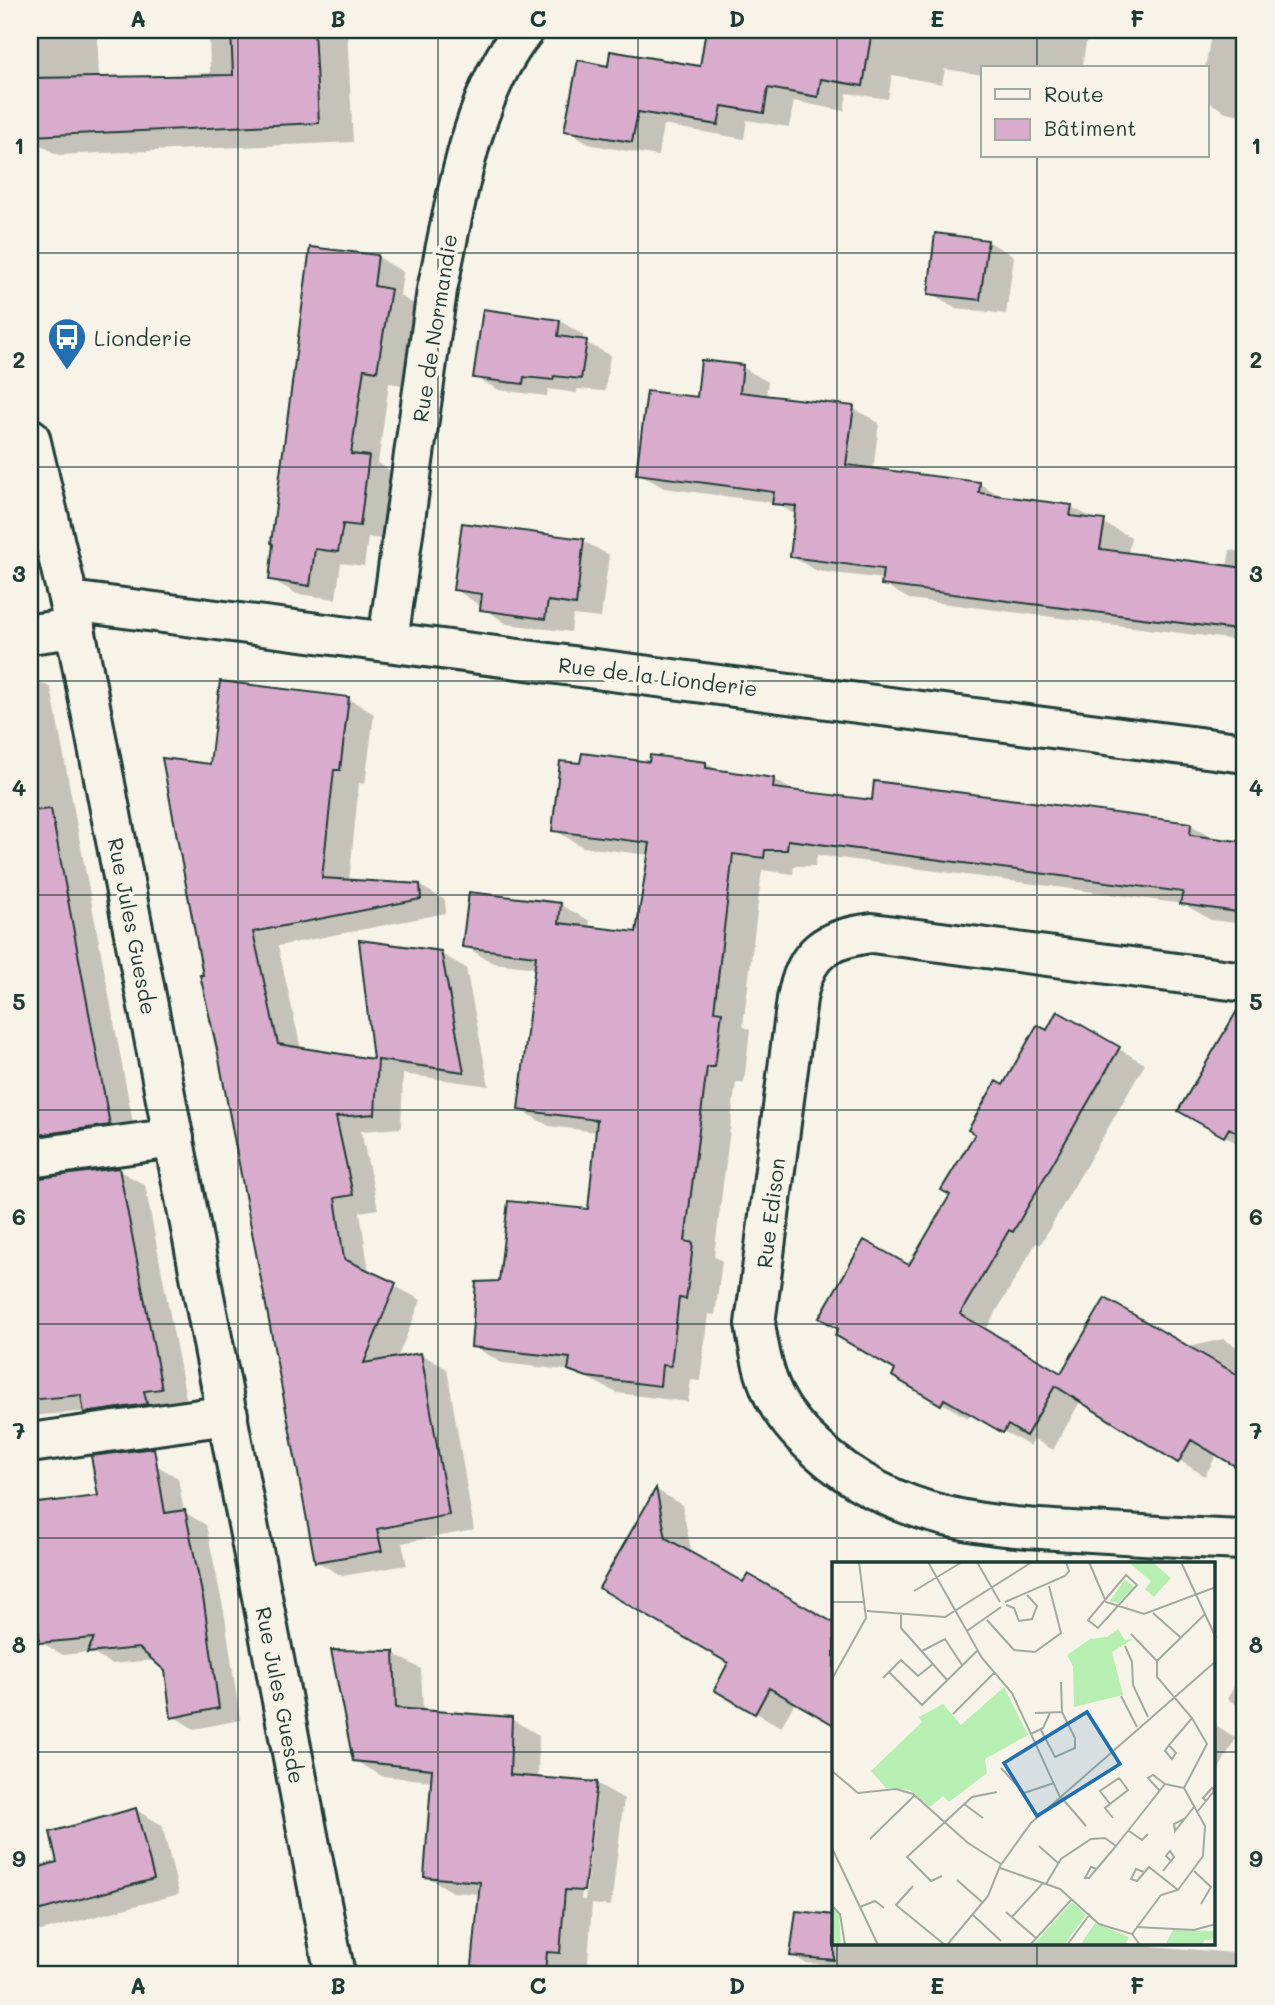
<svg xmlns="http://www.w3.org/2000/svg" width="1275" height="2005" viewBox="0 0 1275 2005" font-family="Mali,sans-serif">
<rect width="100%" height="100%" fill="#f7f3e8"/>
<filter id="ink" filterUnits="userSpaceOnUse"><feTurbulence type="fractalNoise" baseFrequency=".0143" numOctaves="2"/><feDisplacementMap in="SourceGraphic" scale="14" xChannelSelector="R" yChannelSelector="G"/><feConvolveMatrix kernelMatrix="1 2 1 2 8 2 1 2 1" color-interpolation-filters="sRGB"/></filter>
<g filter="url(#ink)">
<path fill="#0003" fill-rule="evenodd" d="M30,30H97L99,78L210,73L209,30H347L353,142L58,155L30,139Z
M708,30L737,33V30H778L804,35V30H1088L1082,68H983V75L945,69L942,84L892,75L888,99L847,93L844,111L794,101L789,127L747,120L744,139L663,125L658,156L592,145L566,130L610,68H702Z
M1142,30H1166L1165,34Z
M1212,30L1245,36V116L1226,112L1207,101L1205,68Z
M987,241L1014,256L1006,314L956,308L930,293Z
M378,257L403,272L400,296L416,305L402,385L389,383L378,463L394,473L385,540L368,537L364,566L341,563L336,599L297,594L271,579Z
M560,321L583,335V341L610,355L605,391L577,389V393L548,389L547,396L499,390L475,377Z
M742,367L768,382L766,397L853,408L879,423L873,470L980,484L1005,498L1071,507L1131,537L1128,554L1227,567L1230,550L1245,552V641L909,599L883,584L884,579L817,571L791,556L796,515L775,503L664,488L638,473L699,399Z
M583,541L609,555L601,618L573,615L571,632L507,624L455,589Z
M30,583L35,605L30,612Z
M30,676L51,688L136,1139L36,1164L34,1178L36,1181L118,1170L145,1185L187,1403L30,1416Z
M349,699L374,714L365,784L359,783L349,882L419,885L445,900L446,913L278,946L301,1049L375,1061L440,953L466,968L489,1086L403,1074L401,1128L361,1131L378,1209L360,1212L369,1272L421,1300L397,1359L421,1354L447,1369L474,1530L402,1543L407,1565L342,1576L316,1561L205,976L211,766Z
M706,763L721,772L773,779L796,792L873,802L1191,825L1217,840L1245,844V924L1211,920L1184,904L817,855L815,866H794L793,874L762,870L743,1026L750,1030L744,1083L736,1082L714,1256L722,1261L715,1315L708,1314L700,1381L691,1380L688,1402L617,1393L574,1371L502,1363L473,1346L501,1283L589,1211L598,1132L549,1126L520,1110L537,968L493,963L464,946L561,905L590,921L589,928L637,933L650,855L583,847L554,830L581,765Z
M1058,1014L1145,1064L1040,1245L1036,1243L985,1331L1062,1375L1224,1339L1245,1352V1470L1217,1454L1205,1476L1081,1400L1053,1450L1034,1439L1030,1446L971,1413L968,1418L894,1375L898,1370L910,1268L952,1195L1003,1086L1047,1032Z
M1229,1028L1245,1037V1148L1181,1110Z
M156,1465L178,1478L184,1512L206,1525L225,1617L240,1720L194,1729L173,1716L167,1670L155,1660L111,1664L90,1652L63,1655L44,1644H30V1506L100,1497Z
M657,1490L682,1505L692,1555L744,1585L834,1626V1723L796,1701L781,1727L716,1690L731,1663L601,1587Z
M393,1653L421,1669L423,1712L511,1719L539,1735L538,1779L596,1783L624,1799L611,1906L592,1904L587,1975H491L474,1965L480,1894L453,1892L426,1876L433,1781L382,1776L354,1760ZM594,1794H597L585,1900H581Z
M1245,1668V1709L1227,1699Z
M1214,1724L1236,1738L1214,1778Z
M136,1810L162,1825L179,1894L30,1934V1868L58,1860Z
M834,1916V1944H1129L1245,1954V1975H939L887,1970V1975H823L824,1964L805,1963L792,1955Z"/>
<path fill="#d9acce" stroke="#1f3d34" stroke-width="2" d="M231,30H314L319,123L30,136V78L233,75Z
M706,30H872L863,86L821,79L818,97L768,88L764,113L722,106L718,125L638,112L632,142L564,131L578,60L608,66L610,51L700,66Z
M935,233L988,240L980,300L928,294Z
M310,247L378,255L374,286L391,289L377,371L364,369L351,454L369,456L360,526L343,524L338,552L315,549L310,586L269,580L273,544L271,543Z
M483,309L560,320L558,336L587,340L581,379L554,376L553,380L524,377L523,384L473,378Z
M701,360L743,365L740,392L854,406L846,465L980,482L979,493L1072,505L1070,516L1105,520L1100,549L1245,568V631L881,585L883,569L790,557L796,506L772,504L774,492L636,474L647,391L697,397Z
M462,523L584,539L576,605L548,601L545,619L480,610L482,594L453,590Z
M220,681L349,697L340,770H334L322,878L420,884L421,899L253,932L278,1044L373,1059L359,940L441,951L464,1072L378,1060L375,1114L336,1117L353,1195L335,1198L344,1259L396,1283L364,1363L421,1353L449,1515L377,1529L382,1551L315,1562L218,1054L200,975H203L162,758L210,764Z
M582,753L649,762L650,755L706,762V768L774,778L773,788L872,800L874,781L1191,823L1190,835L1245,842V913L1180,904L1183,892L788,840L787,850H765L764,858L733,854L714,1011L722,1012L715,1067H707L685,1241L693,1243L690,1271L686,1299L679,1298L671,1366L662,1365L660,1386L587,1377L568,1370L570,1358L471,1347L476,1282L499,1281L508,1201L588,1209L597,1120L518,1110L536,956L462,947L469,892L561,903L559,923L636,932L650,843L552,831L560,761L580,763Z
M51,809L110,1125L30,1136V811Z
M1245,1003V1137L1229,1128L1224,1137L1178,1111L1241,1004Z
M1057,1011L1120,1047L1013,1232L1009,1230L960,1314L1061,1373L1105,1298L1245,1379V1472L1191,1440L1178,1463L1055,1386L1026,1436L1008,1425L1003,1433L944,1399L941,1405L892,1376L895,1370L835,1335L838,1329L819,1318L864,1240L909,1265L950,1195L941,1190L975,1134L968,1130L996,1081L1003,1085L1037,1025L1047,1030Z
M119,1168L162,1389L144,1391L147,1404L84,1413L81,1395L30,1400V1179Z
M154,1448L165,1513L185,1510L204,1603L219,1708L171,1718L165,1671L139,1648L87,1653L94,1638L39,1643V1631L30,1632V1504L98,1496L91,1456Z
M656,1488L666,1538L743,1582L748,1574L834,1623V1725L769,1688L755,1714L714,1690L728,1663L599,1588Z
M331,1650L394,1651L396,1708L512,1717L510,1775L597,1782L584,1891L565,1890L560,1953L547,1952L545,1973L472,1966L480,1882L424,1877L432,1769L353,1761Z
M136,1808L154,1879L30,1913V1870L57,1862L50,1832Z
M796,1911L834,1915V1960L790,1956Z"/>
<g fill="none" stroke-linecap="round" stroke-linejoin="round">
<g stroke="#1f3d34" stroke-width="44">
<path id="street" d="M70,601L1245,753
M30,634L75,628
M388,641L437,290C455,206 470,98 524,30
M1245,982L872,933C826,939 805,952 797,999L755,1324C759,1349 763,1373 774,1396C784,1416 801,1435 817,1449C897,1522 989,1527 1091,1532C1142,1535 1194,1538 1245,1540
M30,1158L174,1138
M30,1443L228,1415"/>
</g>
<g stroke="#1f3d34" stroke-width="44">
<path id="secondary" d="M30,438L75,628L335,1975"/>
</g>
<use href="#street" stroke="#f7f3e8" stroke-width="38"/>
<use href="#secondary" stroke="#f7f3e8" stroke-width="38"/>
</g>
</g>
<path fill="none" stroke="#1f3d34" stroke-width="2" stroke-opacity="0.55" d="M238,30V1975M438,30V1975M638,30V1975M837,30V1564M1037,30V68M1037,156V1564M30,253H1245M30,467H1245M30,681H1245M30,895H1245M30,1110H1245M30,1324H1245M30,1538H1245M30,1752H834M1214,1752H1245M837,1944V1975M1037,1944V1975"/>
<defs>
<g id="bus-pin" transform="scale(2.0125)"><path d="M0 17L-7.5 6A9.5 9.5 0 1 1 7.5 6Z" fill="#1f6fb2" stroke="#f7f3e8"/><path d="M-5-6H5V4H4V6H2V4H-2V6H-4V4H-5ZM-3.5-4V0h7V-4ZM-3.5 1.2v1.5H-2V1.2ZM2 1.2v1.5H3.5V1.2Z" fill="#fff"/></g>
</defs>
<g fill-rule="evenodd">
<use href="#bus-pin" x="67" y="337"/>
</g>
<g text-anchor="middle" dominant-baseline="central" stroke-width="7" stroke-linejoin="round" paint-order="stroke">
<g font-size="21" fill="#1f3d34" stroke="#f7f3e8">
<text transform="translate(434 328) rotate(-81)">Rue de Normandie</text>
<text transform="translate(658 676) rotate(7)">Rue de la Lionderie</text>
<text transform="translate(133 926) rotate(79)">Rue Jules Guesde</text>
<text transform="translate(770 1213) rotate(-83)">Rue Edison</text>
<text transform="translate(281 1695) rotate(79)">Rue Jules Guesde</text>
</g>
<g font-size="21" fill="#1f3d34" stroke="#f7f3e8" text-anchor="start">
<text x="94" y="337">Lionderie</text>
</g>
</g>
<g transform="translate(832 1562)">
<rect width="383" height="383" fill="#f7f3e8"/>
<path d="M296,0H320L339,16L322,35L313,27L319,19ZM293,17L302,25L286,41L278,39ZM286,67L293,78L301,77L280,90L291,133L242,145L241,104L235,93L258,77L275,75ZM172,125L196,173L153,197L155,211L117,240L111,234L98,245L78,228L54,226L39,209L90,160L87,155L111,142L129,163ZM240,340L254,353L232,383H201ZM0,346L7,351L9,383H0ZM263,361L297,375L293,383L249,382ZM341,368L383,369V377L372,378L371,383H333Z" fill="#b7eeb1"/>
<path fill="none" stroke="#a1aaa0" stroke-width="2" d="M96,0L150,96L180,131L228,235M145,0L168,40M257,0L274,40L312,52L384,25M349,0L384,76M294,13L305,23L266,66L256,58ZM82,29L130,0M0,40H33M173,40L233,14L237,9L234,0M174,43L182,46L187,59L200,57L205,44L195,33M35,49L113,55L200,0M321,51L348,75M69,53V66L116,119M155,58L182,88L203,90L229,71L217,24M135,69L169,45M299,72L325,99V115L360,156L375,182L352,226L373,264L371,294L346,328L329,333L300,372M293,84L300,100L301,123L316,155M90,89L113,77L130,103M325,99L373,52M57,110L90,143L146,88M51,116L69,98L86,114L101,102M0,117L34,56L27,0M289,134L305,165M203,151L230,150M121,152L162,111M209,168L223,195L243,186V176L230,150L229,120M199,172L211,166L218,151M337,183L344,191L340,197L333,189L337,183L360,156M169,206L192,231L222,221M0,209L26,231L64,227L81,232L136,281L169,302M328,229L316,216L321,213L333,222M229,235L254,264M132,242L151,256M278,242L268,229L287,216L296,228L273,246L281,256M366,249L382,229L380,226L371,236L374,239M352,257L342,262L343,269L362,245M297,269L310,278L316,272M38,277L83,233M207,284L226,301M0,286L46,383M168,306L228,327L267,362L300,372L308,383M265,307L259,305L253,316H257L284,284M331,309L342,295L338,289L334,294L339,299M362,309L379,325L369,342M312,310L304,307L299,317L305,319L317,305L346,328M110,314L99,319L75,295L140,235L165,230M125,318L151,341M214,322L229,297L259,277L273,276L284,284L333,222L352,226M81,324L64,343L113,383M0,344L8,352L13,383M28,345L43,339L52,346M174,350L204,376M141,353L169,379M180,355L211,321M304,365L362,368L384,362M115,383L156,334L168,304L199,261L384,99M198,383L240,337M235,383L258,352"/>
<path fill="#1f6fb2" fill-opacity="0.15" stroke="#1f6fb2" stroke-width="3.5" d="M255,150L288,202L205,254L172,201Z"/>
<rect width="383" height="383" fill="none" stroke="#1f3d34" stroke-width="3.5"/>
</g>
<rect width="1275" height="2005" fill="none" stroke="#f7f3e8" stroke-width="77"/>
<rect x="981" y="66" width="228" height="91" fill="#f7f3e8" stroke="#a1aaa0" stroke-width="2"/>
<rect x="995" y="89" width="35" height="10" fill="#f7f3e8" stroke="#a1aaa0" stroke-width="2"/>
<text x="1044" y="102" font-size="21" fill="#1f3d34">Route</text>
<rect x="995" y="119" width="35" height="21" fill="#d9acce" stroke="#a1aaa0" stroke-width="2"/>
<text x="1044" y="136" font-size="21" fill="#1f3d34">Bâtiment</text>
<rect x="38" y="38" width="1198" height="1928" fill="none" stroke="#1f3d34" stroke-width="2.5"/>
<g font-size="23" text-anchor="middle" font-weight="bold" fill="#1f3d34">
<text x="138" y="27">A</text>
<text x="338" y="27">B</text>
<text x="538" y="27">C</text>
<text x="737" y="27">D</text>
<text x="937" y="27">E</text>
<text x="1137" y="27">F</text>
<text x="19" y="154">1</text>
<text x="1256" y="154">1</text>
<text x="19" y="368">2</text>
<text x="1256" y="368">2</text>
<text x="19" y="582">3</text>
<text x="1256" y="582">3</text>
<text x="19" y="796">4</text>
<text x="1256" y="796">4</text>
<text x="19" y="1010">5</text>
<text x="1256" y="1010">5</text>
<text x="19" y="1225">6</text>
<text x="1256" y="1225">6</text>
<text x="19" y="1439">7</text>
<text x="1256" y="1439">7</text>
<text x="19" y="1653">8</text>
<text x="1256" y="1653">8</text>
<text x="19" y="1867">9</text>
<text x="1256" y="1867">9</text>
<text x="138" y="1994">A</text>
<text x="338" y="1994">B</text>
<text x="538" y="1994">C</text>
<text x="737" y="1994">D</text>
<text x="937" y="1994">E</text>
<text x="1137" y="1994">F</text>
</g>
</svg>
